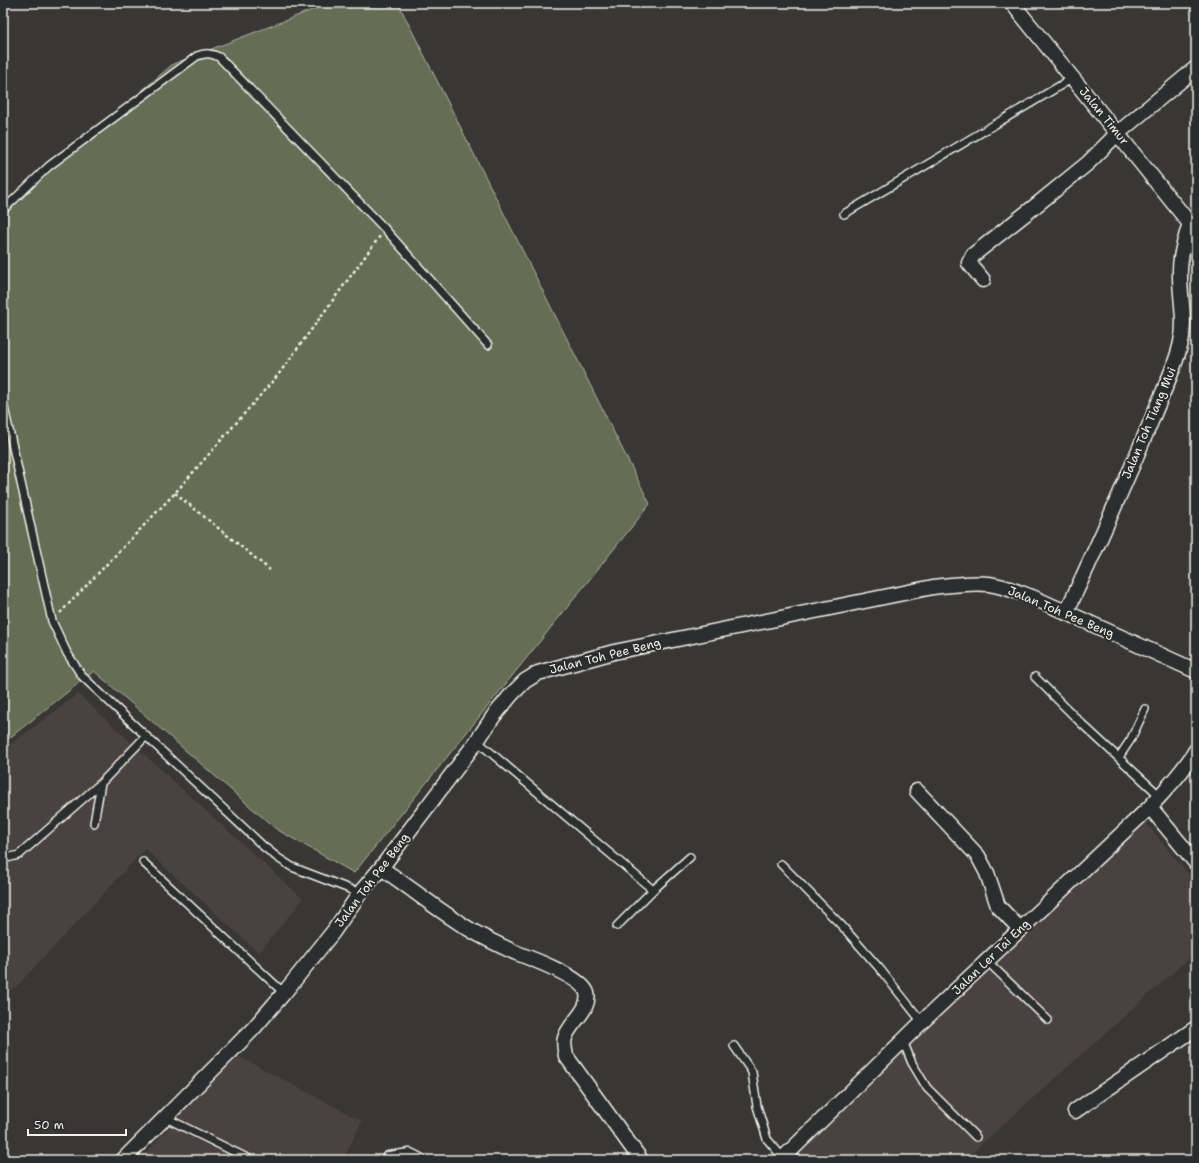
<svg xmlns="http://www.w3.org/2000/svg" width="1199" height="1163" viewBox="0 0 1199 1163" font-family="'Shantell Sans',sans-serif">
<rect width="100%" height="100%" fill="#383736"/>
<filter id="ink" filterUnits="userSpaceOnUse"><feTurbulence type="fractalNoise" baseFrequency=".025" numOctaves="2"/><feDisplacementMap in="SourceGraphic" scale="8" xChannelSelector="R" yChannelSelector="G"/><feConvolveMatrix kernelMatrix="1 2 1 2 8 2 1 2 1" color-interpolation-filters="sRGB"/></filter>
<g filter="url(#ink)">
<path fill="#484240" d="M78,694L303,899L259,953L145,849L16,987L3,994V750Z
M1146,823L1196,883V952L964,1160H777Z
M235,1054L362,1121L343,1160H140Z"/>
<path fill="#656e54" stroke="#acb09e" d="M330,3H398L650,504L354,873L276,829L94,671L3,743V209L173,64Z"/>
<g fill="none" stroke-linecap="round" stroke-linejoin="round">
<g stroke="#f4f1e8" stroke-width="10">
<path id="service" d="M3,210L49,166L197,56C206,53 211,53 219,57L385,229L488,345
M844,214L1073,78
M3,403L52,621L67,653L82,676L263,846L278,858L292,867L360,893
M1035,677L1081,723L1160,796
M477,741L653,890L617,926
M1119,757L1131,739L1145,709
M94,823L101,783L146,736
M3,856L7,858L19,855L101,783
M143,862L284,993
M781,864L843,927L880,969L922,1022
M653,890L690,857
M987,961L1048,1020
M903,1041L912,1063L927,1088L976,1137
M734,1046L752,1072L757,1106L767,1139L783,1158
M166,1118L251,1160"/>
</g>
<g stroke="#f4f1e8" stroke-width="17">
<path id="minor" d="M1012,3L1195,230
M983,280L969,263L973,255L1034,207L1088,163L1118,133L1196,68
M1066,613C1096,549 1125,484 1152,419C1161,395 1176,367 1181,342C1186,321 1180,298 1180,276C1179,257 1185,240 1190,223
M917,791L978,856L987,873L998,906L1020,929
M1150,807L1196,863
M381,868C407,885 431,905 458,922C475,934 495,943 514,952C530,958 582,977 587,993C591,1010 569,1023 565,1038C563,1043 565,1050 566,1056L641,1160
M1075,1111L1196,1028
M123,1160L253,1029L284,993L333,932L360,893L381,868L477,741L493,717L511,695L525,681L538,673L614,652L933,587C951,585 971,582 989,584C1004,586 1018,592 1032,597L1196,671
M388,1160L389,1159L410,1156L418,1160
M781,1160L922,1022L1150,807C1166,789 1184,771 1196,750"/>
</g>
<path stroke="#f4f1e8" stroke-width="2.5" stroke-dasharray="3 3" stroke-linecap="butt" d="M175,493L270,570
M60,613L175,493L278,375L380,236"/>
<use href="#service" stroke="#2a2d2e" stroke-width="7"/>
<use href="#minor" stroke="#2a2d2e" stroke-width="14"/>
</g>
</g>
<g text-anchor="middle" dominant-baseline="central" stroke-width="4" stroke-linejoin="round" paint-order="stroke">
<g font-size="12" fill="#f4f1e8" stroke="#2a2d2e">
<text transform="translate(1104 116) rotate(51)">Jalan Timur</text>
<text transform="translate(1149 423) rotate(-67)">Jalan Toh Tiang Mui</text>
<text transform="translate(1061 612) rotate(23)">Jalan Toh Pee Beng</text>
<text transform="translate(605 656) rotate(-14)">Jalan Toh Pee Beng</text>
<text transform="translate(372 880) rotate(-53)">Jalan Toh Pee Beng</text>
<text transform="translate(991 957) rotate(-44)">Jalan Ler Tai Eng</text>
</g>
</g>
<rect width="1199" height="1163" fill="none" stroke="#2a2d2e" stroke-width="16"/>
<rect x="8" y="8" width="1183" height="1147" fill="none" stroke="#f4f1e8" stroke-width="1.5" filter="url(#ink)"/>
<path d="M28 1129v6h98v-6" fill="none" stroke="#f4f1e8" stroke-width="2"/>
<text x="34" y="1129" font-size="12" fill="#f4f1e8" stroke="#2a2d2e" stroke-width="3" paint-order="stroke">50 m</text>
</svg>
